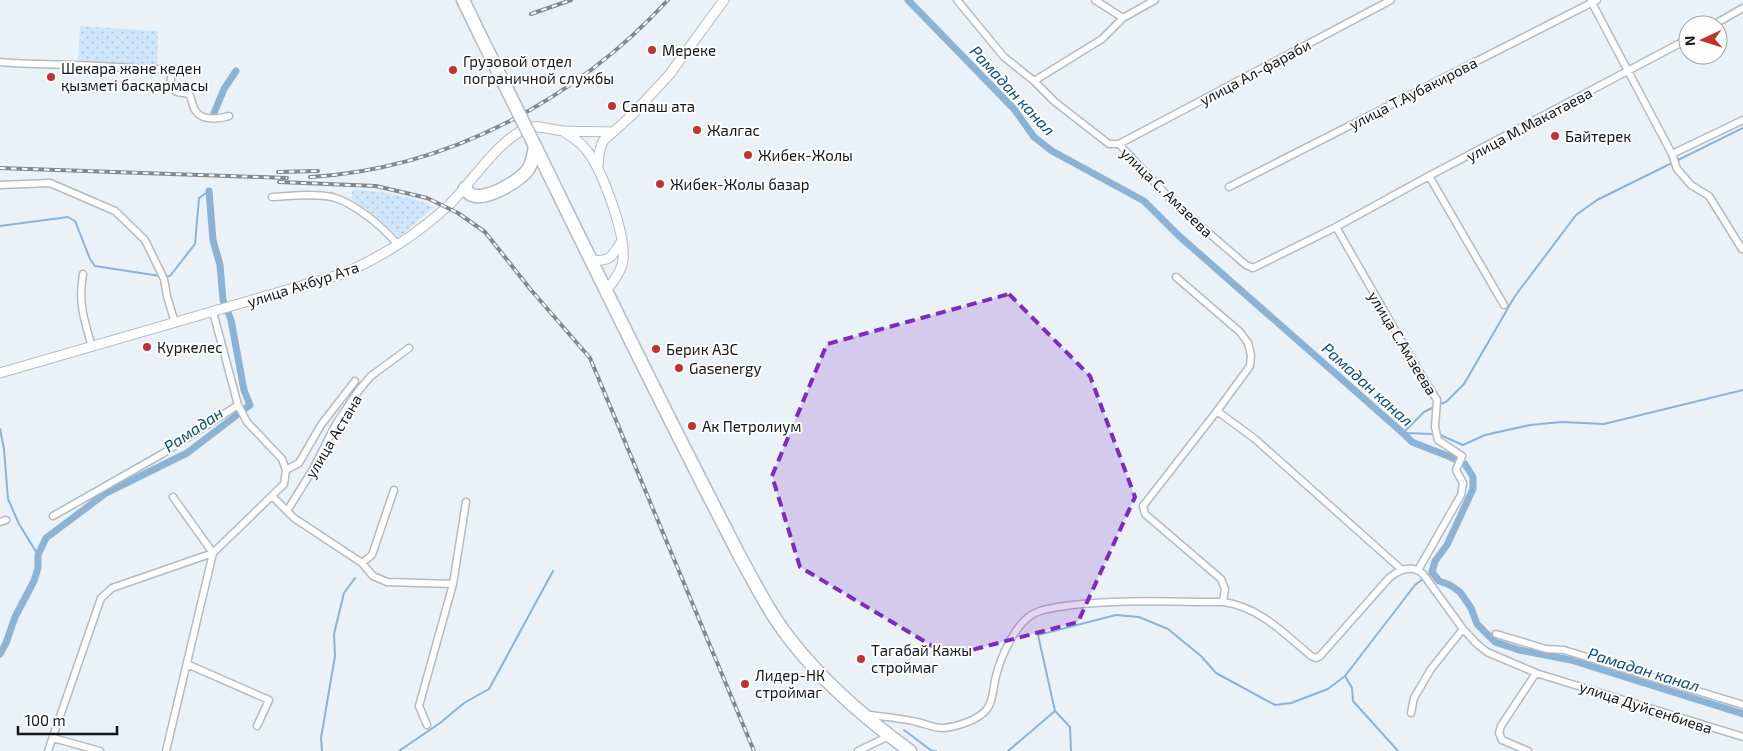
<svg xmlns="http://www.w3.org/2000/svg" width="1743" height="751" viewBox="0 0 1743 751" font-family="'Exo 2',sans-serif">
<defs>
<pattern id="grass-dots" width="8" height="8" patternUnits="userSpaceOnUse" patternTransform="scale(1.25)"><rect width="8" height="8" fill="#cee6fb"/><path d="M2 2h.1M6 6h.1" fill="none" stroke="#b0c5d6" stroke-width="1.8" stroke-linecap="round"/></pattern>
</defs>
<rect width="100%" height="100%" fill="#eaf2f8"/>
<path fill="url(#grass-dots)" d="M80,26L158,31L157,68L132,66V64L78,63Z
M353,189C380,192 410,195 434,207L399,237L377,217L351,199Z"/>
<g fill="none" stroke-linecap="round" stroke-linejoin="round">
<path stroke="#8bb3d5" stroke-width="2" d="M0,226L68,217L75,221L90,259L95,266L160,276
M165,276H170L195,244L199,198L209,191
M1438,405L1446,402L1464,384L1515,296L1576,215L1597,200L1743,128
M0,429L4,449L8,499L19,524L38,555
M1403,433L1424,412L1434,407
M1403,433L1434,434
M1438,434L1463,445L1485,435L1530,425L1562,422L1604,424L1743,390
M1345,676L1352,688L1353,701L1398,751
M904,730L932,751H936
M322,751L321,738L335,656L334,634L344,593L355,578
M399,751L440,723L464,703L489,689L553,571
M1008,751L1055,711
M1071,751L1070,727L1055,711L1038,635L1116,615L1139,617L1168,629L1201,656L1216,673L1275,705L1291,703L1328,689L1345,676L1415,585L1432,572"/>
<path stroke="#8bb3d5" stroke-width="7" d="M908,0L1014,109L1034,137L1052,151L1144,201L1178,235L1403,433L1412,442L1448,456L1465,464L1473,477V489L1447,545L1435,561L1432,572L1439,581L1450,585L1460,592L1471,608L1477,624L1495,642L1519,650L1571,660L1743,714
M214,113L224,89L236,71
M0,654L6,643L15,617L34,581L38,568V555L46,538L106,493L187,453L250,405L244,390L231,320L223,300L220,265L213,240L209,191"/>
<g stroke="#b4bac1" stroke-width="9">
<path id="street" d="M957,0L1004,57L1034,81L1055,102L1109,144H1119L1175,204L1246,265L1253,268L1336,227L1414,363L1437,400L1435,427L1438,440L1462,456L1456,470L1463,483L1461,495L1418,570
M1095,0L1123,18
M1591,1L1672,154L1743,120
M1713,25L1743,8
M0,62C32,65 64,64 97,66C123,67 148,70 174,69
M171,69C171,76 169,89 177,92C181,93 185,93 189,94C192,99 192,105 195,110C202,122 218,119 229,116
M1034,81L1102,39L1123,18L1155,0
M1119,144L1391,0
M1672,154L1677,169L1691,185L1709,196L1742,249
M1429,176L1504,305
M0,185L50,183L115,211L145,240L164,279L167,296L175,323
M1229,187L1597,0
M272,197C291,196 313,193 332,197C355,203 383,227 398,245
M1336,227L1429,176L1688,39
M83,274C78,302 84,320 92,347
M1176,277L1240,332L1248,343L1251,355L1250,366L1217,411L1143,506L1145,514L1221,579L1225,589L1223,602
M1217,411L1255,439L1402,570
M286,470L299,463L321,425L355,381
M272,496L294,518L362,563L373,576L387,582L453,584
M287,511L312,471L336,424L359,390L371,376L409,348
M53,516L162,454L238,405
M0,522L6,520
M362,563L372,555L394,490
M1496,634L1546,649L1564,650L1743,705
M187,664L269,700L257,726
M1411,713L1414,698L1431,669L1463,629
M869,715C885,717 901,718 917,722C926,724 933,728 943,728C956,727 979,720 987,709C994,700 993,686 996,676C1001,656 1016,622 1035,613C1045,608 1060,607 1072,605C1121,599 1173,602 1223,602C1258,606 1285,634 1311,656L1316,658L1320,656L1389,578C1400,569 1412,564 1423,574L1463,629L1477,644L1487,652L1536,673L1743,737
M427,725L419,706L453,584L466,502
M53,738L100,751
M48,751L101,598L112,588L213,553L173,497
M166,751L213,553L284,484L286,470L282,459L247,422L238,405L213,312
M858,751L889,736
M1528,751L1502,740L1499,733L1501,726L1536,673"/>
</g>
<g stroke="#b4bac1" stroke-width="11">
<path id="secondary" d="M564,132C573,137 582,144 588,152C603,173 629,240 622,265C619,275 612,283 606,291
M598,167L599,153L603,141L631,116L669,75L724,0
M591,260C610,262 612,257 621,242
M0,373L342,274C380,258 416,235 447,207C470,185 499,138 528,128C541,124 553,131 566,131C581,132 596,131 611,132"/>
</g>
<g stroke="#b4bac1" stroke-width="15">
<path id="highway" d="M463,0L480,35
M534,144C586,250 638,357 692,463C707,493 723,523 738,553C754,582 769,612 789,638C822,681 866,719 910,751
M465,188C466,189 469,194 470,194C484,203 522,180 529,168C533,161 534,153 535,145"/>
</g>
<use href="#street" stroke="#fff" stroke-width="6"/>
<use href="#secondary" stroke="#fff" stroke-width="9"/>
<use href="#highway" stroke="#fff" stroke-width="12"/>
<g stroke="#83888c" stroke-width="4">
<path id="rail" d="M531,14L571,0
M0,168L287,178
M278,172L318,171
M310,177C447,169 576,100 668,0
M279,182L376,186L427,198L458,213L485,232L531,290L590,358L754,751"/>
</g>
<use href="#rail" stroke="#fefefe" stroke-width="2" stroke-dasharray="5.5" stroke-linecap="butt"/>
<g stroke="#b4bac1" stroke-width="15" stroke-linecap="butt">
<path id="highway-bridge" d="M480,35L534,144"/>
</g>
<use href="#highway-bridge" stroke="#fff" stroke-width="12"/>
</g>
<path fill="#7b2cbf" fill-opacity="0.2" stroke="#7b2cbf" stroke-width="4" stroke-dasharray="10 6" stroke-linejoin="round" d="M1009,294L1090,376L1135,497L1078,622L949,656L800,567L772,476L827,344Z"/>
<g fill="#c1332f" stroke="#fefefe" stroke-width="2">
<circle cx="652" cy="50" r="5"/>
<circle cx="453" cy="70" r="5"/>
<circle cx="51" cy="77" r="5"/>
<circle cx="612" cy="106" r="5"/>
<circle cx="697" cy="130" r="5"/>
<circle cx="1555" cy="136" r="5"/>
<circle cx="748" cy="155" r="5"/>
<circle cx="660" cy="184" r="5"/>
<circle cx="147" cy="347" r="5"/>
<circle cx="656" cy="349" r="5"/>
<circle cx="679" cy="368" r="5"/>
<circle cx="692" cy="426" r="5"/>
<circle cx="861" cy="659" r="5"/>
<circle cx="745" cy="684" r="5"/>
</g>
<g text-anchor="middle" dominant-baseline="central" stroke-width="4" stroke-linejoin="round" paint-order="stroke">
<g font-size="15" fill="#141618" stroke="#fefefe" text-anchor="start">
<text x="662" y="50">Мереке</text>
<text x="463" y="61">Грузовой отдел<tspan x="463" dy="17">пограничной службы</tspan></text>
<text x="61" y="68">Шекара және кеден<tspan x="61" dy="17">қызметі басқармасы</tspan></text>
<text x="622" y="106">Сапаш ата</text>
<text x="707" y="130">Жалгас</text>
<text x="1565" y="136">Байтерек</text>
<text x="758" y="155">Жибек-Жолы</text>
<text x="670" y="184">Жибек-Жолы базар</text>
<text x="157" y="347">Куркелес</text>
<text x="666" y="349">Берик АЗС</text>
<text x="689" y="368">Gasenergy</text>
<text x="702" y="426">Ак Петролиум</text>
<text x="871" y="650">Тагабай Кажы<tspan x="871" dy="17">строймаг</tspan></text>
<text x="755" y="675">Лидер-НК<tspan x="755" dy="17">строймаг</tspan></text>
</g>
<g font-size="15" fill="#141618" stroke="#fefefe">
<text transform="translate(1255 72) rotate(-28)">улица Ал-фараби</text>
<text transform="translate(1413 93) rotate(-27)">улица Т.Аубакирова</text>
<text transform="translate(1529 124) rotate(-28)">улица М.Макатаева</text>
<text transform="translate(1167 192) rotate(44)">улица С. Амзеева</text>
<text transform="translate(303 284) rotate(-18)">улица Акбур Ата</text>
<text transform="translate(1403 343) rotate(59)">улица С.Амзеева</text>
<text transform="translate(333 436) rotate(-59)">улица Астана</text>
<text transform="translate(1646 707) rotate(18)">улица Дуйсенбиева</text>
</g>
<g font-size="16" font-style="italic" fill="#094c77" stroke="#fefefe">
<text transform="translate(1013 90) rotate(47)">Рамадан канал</text>
<text transform="translate(1368 384) rotate(42)">Рамадан канал</text>
<text transform="translate(193 429) rotate(-34)">Рамадан</text>
<text transform="translate(1644 669) rotate(17)">Рамадан канал</text>
</g>
</g>
<g transform="translate(1703 40) rotate(266)"><circle r="24" fill="#fefefe" stroke="#a0a1a2"/>
<path d="M0-4L9 19L0 12L-9 19Z" fill="#c1332f"/>
<text y="-8" font-size="14" font-weight="bold" text-anchor="middle" fill="#141618">N</text>
</g>
<path d="M18 726v8h99v-8" fill="none" stroke="#141618" stroke-width="2.5"/>
<text x="25" y="726" font-size="15" fill="#141618" stroke="#fefefe" stroke-width="4" paint-order="stroke">100 m</text>
</svg>
